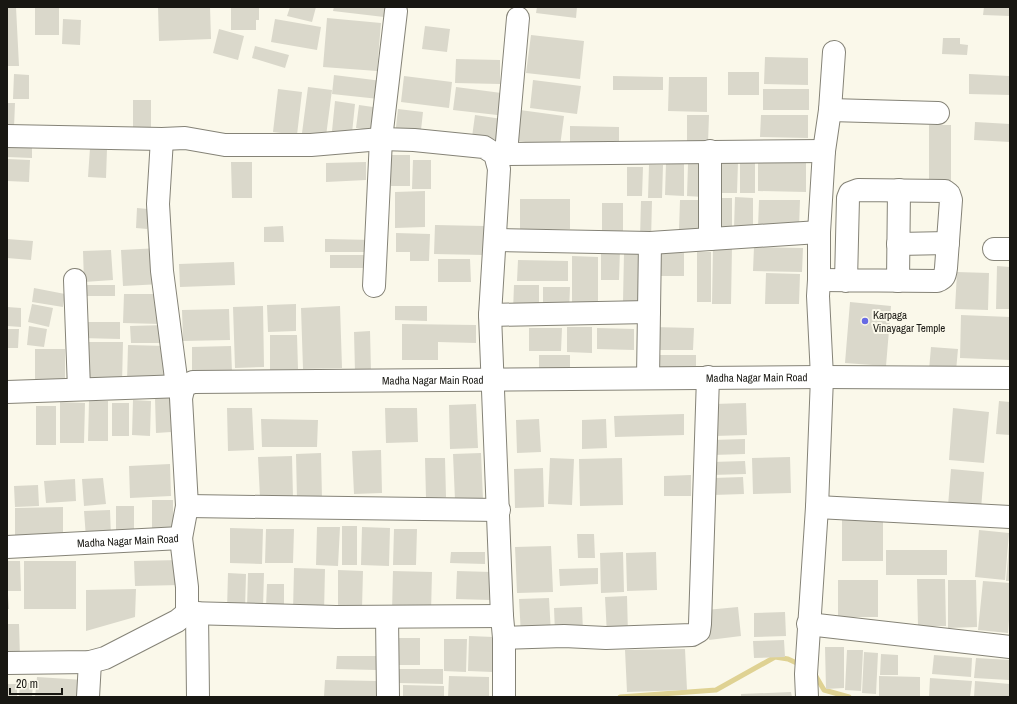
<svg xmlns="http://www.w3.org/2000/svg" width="1017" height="704" viewBox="0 0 1017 704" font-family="'Archivo Narrow',sans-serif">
<rect width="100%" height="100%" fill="#faf8ea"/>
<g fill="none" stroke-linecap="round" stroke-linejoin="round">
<path stroke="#dfd293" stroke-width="5" d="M814,673L824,690L849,697
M620,697L716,690L775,657L788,659L801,665"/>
</g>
<path fill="#dad8cb" d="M7,7H16L19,66H7Z
M35,7H59V35H35Z
M158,7H210L211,39L159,41Z
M231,7H259V20H256V30H231Z
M290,7H316L312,22L287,16Z
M334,7H385L384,17L333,11Z
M537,7H577L576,18L536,13Z
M984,7H1010V16L983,15Z
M327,18L381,23L377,71L323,67Z
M63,19L81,20L80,45L62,44Z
M275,19L321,27L317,50L271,42Z
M425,26L450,29L447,52L422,49Z
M219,29L244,36L238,60L213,53Z
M531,35L584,41L580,79L526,73Z
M943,38H960V44L968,45L967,55L942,54Z
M255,46L289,55L285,68L252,58Z
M765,57L808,58V85L764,84Z
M456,59L500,60V84L455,83Z
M728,72H759V95H728Z
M14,74L29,75V99H13Z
M969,74L1010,76V95L969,94Z
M334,75L382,81L379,99L332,94Z
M404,76L452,82L449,108L401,102Z
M613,76L663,77V90H613Z
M669,77H707V112L668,111Z
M533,80L581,86L577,114L530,108Z
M308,87L332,90L326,136L302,133Z
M456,87L509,94L506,116L453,110Z
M278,89L302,92L297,135L273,132Z
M763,89H809V110H763Z
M133,100H151V128H133Z
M335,101L355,104L352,133L332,131Z
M7,103H15L14,128H7Z
M359,105L380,108L377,131L356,128Z
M398,109L423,112L420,139L395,136Z
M520,110L564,116L560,146L517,141Z
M475,115L502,119L500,140L472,137Z
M687,115H709L708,143H687Z
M761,115H808V138L760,137Z
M975,122L1010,124V142L974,140Z
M929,125H951V187H929Z
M570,126L619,127V151L570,150Z
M7,145L32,146V158L7,157Z
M90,148L107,149L106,178L88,177Z
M391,155H410V186H391Z
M7,159L30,160L29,182L7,181Z
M413,160H431V189H412Z
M758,160H806V192L758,191Z
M740,161L755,162V193H740Z
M231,162H252V198H232Z
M366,162V180L326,182V163Z
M714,162H738L737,193H714Z
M666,163H684V196L665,195Z
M688,164H703V197L687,196Z
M649,165H663L662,198H648Z
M627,167H643L642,196H627Z
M425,191V227L395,228V192Z
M735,197L753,198V229H734Z
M712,198H732V230H711Z
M520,199H570V229H552V230H543L542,229H520Z
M680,200H703V230H679Z
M759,200H800L799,228H758Z
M641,201H652L651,240L640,239Z
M602,203H623V234L602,233Z
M137,208L148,209L147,229L136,228Z
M435,225L485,226L484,255L434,254Z
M283,226L284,242H264V227Z
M396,233L430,234L429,261H410V252H396Z
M7,239L33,241L31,260L7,258Z
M325,239L374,240V252H325Z
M713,247H732L731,304H712Z
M754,247L803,248L802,272L753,271Z
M160,248L162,284L123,286L121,250Z
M111,250L113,280L84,282L83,251Z
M601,250H620L619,280H601Z
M697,252H711V302H697Z
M624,253H644V302H623Z
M661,253H684V276H660Z
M330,255H374V268H330Z
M572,256L598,257V306H572Z
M438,259H470L471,282H438Z
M518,260L568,261V281H517Z
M234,262L235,285L180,287L179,264Z
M997,266L1010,267V309H996Z
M957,272L989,273L988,310L955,309Z
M766,273L800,274L799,304H765Z
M82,285H115V296H82Z
M514,285H539V311H513Z
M543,287H570L569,312H543Z
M34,288L65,294L63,307L32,302Z
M124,294H162L161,324L123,323Z
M850,302L891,306L886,366L845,363Z
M32,304L53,308L49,327L28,322Z
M296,304V331L268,332L267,305Z
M263,306L264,367L235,368L233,307Z
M340,306L342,368L303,369L301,308Z
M395,306H427V321L395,320Z
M7,307L21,308V327L7,326Z
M229,309L230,340L183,341L182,310Z
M961,315L1010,317V360L960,358Z
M82,322H120V339L81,338Z
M402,324L476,325V343L438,342V360H402Z
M166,325V343H131L130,326Z
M29,326L47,329L44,347L27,345Z
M567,327H592V353L567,352Z
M653,327L694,328L693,350H653Z
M529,328H562L561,351H529Z
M597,328L634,329V350L597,349Z
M7,329H19L18,348H7Z
M370,331L371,372H355L354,332Z
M270,335H297L298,369L270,370Z
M87,342H123L122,383L86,382Z
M128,345L167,346V383L127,382Z
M231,346L232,372L192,374V347Z
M931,347L958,349L956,371L929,370Z
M35,349H65V389H35Z
M539,355H570V377H539Z
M659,355H696V371H659Z
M155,398H170L171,432L156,433Z
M133,400L151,401L150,436L132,435Z
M89,401H108V441H88Z
M999,401L1010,402V435L996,434Z
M60,402L85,403L84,443H60Z
M112,403H129V436H112Z
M746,403L747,435L715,436L714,404Z
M476,404L478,448L450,449L449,405Z
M36,406H56V445H36Z
M227,408H252L254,450L228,451Z
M385,408H417L418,442L386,443Z
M953,408L989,412L984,463L949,460Z
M684,414V435L615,437L614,416Z
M261,419L318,420L317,447H262Z
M539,419L541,452L517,453L516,420Z
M606,419L607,448L582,449V420Z
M745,439V454L713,455L712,440Z
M381,450L382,493L354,494L352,451Z
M321,453L322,499L297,500L296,454Z
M481,453L483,500H455L453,454Z
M292,456L293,498H260L258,457Z
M790,457L791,493L753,494L752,458Z
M425,458H445L446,497L426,498Z
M550,458L574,459L572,505L548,504Z
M622,458L623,505L580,506L579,459Z
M745,461L746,474L712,475V462Z
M170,464L171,496L130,498L129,466Z
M543,468L544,507L515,508L514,469Z
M951,469L984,472L981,509L948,506Z
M691,475V496H664V476Z
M743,477L744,494L713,495V478Z
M103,478L106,504L84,506L82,479Z
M75,479L76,501L46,503L44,481Z
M38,485L39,506L15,507L14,486Z
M152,500H173V532H152Z
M116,506H134V538H116Z
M63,507V535L15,536V508Z
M110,510L111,537L86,538L84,511Z
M842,513H883V561H842Z
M342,526H357V565H342Z
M317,527H340L338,566L316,565Z
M362,527L390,528L389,566L361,565Z
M230,528L263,529L262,564L230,563Z
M266,529H294L293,563H265Z
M394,529H417L416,565H393Z
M979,530L1009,533L1005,580L975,577Z
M577,534H594L595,558H578Z
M1009,545H1010V581H1006Z
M551,546L553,592L517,593L515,547Z
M886,550H947V575H886Z
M451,552H485V564L450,563Z
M623,552L624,592L601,593L600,553Z
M656,552L657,590L627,591L626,553Z
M180,560L181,585L135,586L134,561Z
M7,561H20L21,591H7Z
M24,561H76V609H24Z
M294,568L325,569L324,613L293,612Z
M598,568V584L560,586L559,569Z
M338,570L363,571L362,608H338Z
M393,571L432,572L431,613L392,612Z
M457,571L491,572V600L456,599Z
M228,573L246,574L245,610H227Z
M248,573H264L263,608H247Z
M917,579H945L946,626H918Z
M838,580H878V617H838Z
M948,580H976L977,627L948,628Z
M983,581L1010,583V606L1008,633L978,630Z
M267,584H284V608L266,607Z
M136,589L135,617L86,631V590Z
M7,595H8L9,609H7Z
M627,596L628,635H607L605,597Z
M549,598L551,634L521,635L519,599Z
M582,607L583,632L555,633L554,608Z
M738,607L741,636L709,640L706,610Z
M785,612L786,636L754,637V613Z
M7,624H19L20,658L7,659Z
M469,636L494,637L493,672L468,671Z
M396,638H420V665H396Z
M444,639H467L466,672L444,671Z
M784,640L785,657L754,658L753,641Z
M825,647H844V688L826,689Z
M685,649L687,690L627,692L625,650Z
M847,650H863L861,691L845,690Z
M864,652L878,653L876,694L862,693Z
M881,654L898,655V675H880Z
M934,655L972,658L971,677L932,674Z
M337,656H377L376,670L336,669Z
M976,658L1010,660L1009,680L974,678Z
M399,669H443V684L399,683Z
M449,676L489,677V697H448Z
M879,676L920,677V697H879Z
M37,677L84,680L83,697H35Z
M930,678L972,681L970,697H929Z
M325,680L377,681V697L324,696Z
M975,681L1010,684V697H974Z
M20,683H33L32,697H19Z
M7,684H17V697H7Z
M403,685L444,686V697H403Z
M791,692L792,697H741V694Z"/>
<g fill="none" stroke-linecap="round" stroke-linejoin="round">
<g stroke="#858377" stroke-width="24">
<g id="minor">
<path d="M830,110L938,113"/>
<path d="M7,136L162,139L185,138L225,145H311L381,139L414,140L484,147L495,154L499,169L490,315L502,616L504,638V697"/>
<path d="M162,139L158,204L162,271L177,386"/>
<path d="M710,151V239"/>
<path d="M506,153L518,18"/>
<path d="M495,154L824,151"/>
<path d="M495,240L650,243L819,232"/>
<path d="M898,244L948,243"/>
<path d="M994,249H1010"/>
<path d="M75,280L79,389"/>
<path d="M819,280L937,281C945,278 945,275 946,268L951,200L949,194L945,191L858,190L850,193L848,198L846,281"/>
<path d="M898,281L899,190"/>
<path d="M374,286L381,139L396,11"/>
<path d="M490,315L649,312"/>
<path d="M648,378L650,243"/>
<path d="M7,392L184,386"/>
<path d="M187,506L499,510"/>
<path d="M817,507L1010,517"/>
<path id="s1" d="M7,547L181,538L187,506L181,398L184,386L193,382L822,377L1010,378"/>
<path d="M187,613L336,617L502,616"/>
<path d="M197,613L198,697"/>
<path d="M387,617L388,697"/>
<path d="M808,624L1010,647"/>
<path d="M504,638L564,636L606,638L692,635L699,631L700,624L708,377"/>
<path d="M7,663L90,662L105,658L177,621L187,613V587L181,538"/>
<path d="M88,697L90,662"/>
<path d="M807,697L806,674L817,507L822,377L818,296L819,280V232L824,151L830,110L834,52"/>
</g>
</g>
<use href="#minor" stroke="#fff" stroke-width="22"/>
</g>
<circle fill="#676ae4" stroke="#faf8ea" stroke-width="1.5" cx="865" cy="321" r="4"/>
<g text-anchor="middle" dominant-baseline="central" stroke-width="4" stroke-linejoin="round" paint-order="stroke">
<g font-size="11" fill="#181712" stroke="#faf8ea" text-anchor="start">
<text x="873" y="315">Karpaga<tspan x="873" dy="13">Vinayagar Temple</tspan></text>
</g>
<g font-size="11" fill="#181712" stroke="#faf8ea">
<text stroke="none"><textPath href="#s1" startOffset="901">Madha Nagar Main Road</textPath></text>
<text stroke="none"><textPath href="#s1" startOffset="577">Madha Nagar Main Road</textPath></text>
<text stroke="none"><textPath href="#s1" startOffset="121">Madha Nagar Main Road</textPath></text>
</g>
</g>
<rect width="1017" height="704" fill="none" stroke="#181712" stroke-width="16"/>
<path d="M10 688v6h52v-6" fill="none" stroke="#181712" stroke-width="2"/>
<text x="16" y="688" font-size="12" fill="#181712" stroke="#faf8ea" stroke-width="3" paint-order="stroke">20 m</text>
</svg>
